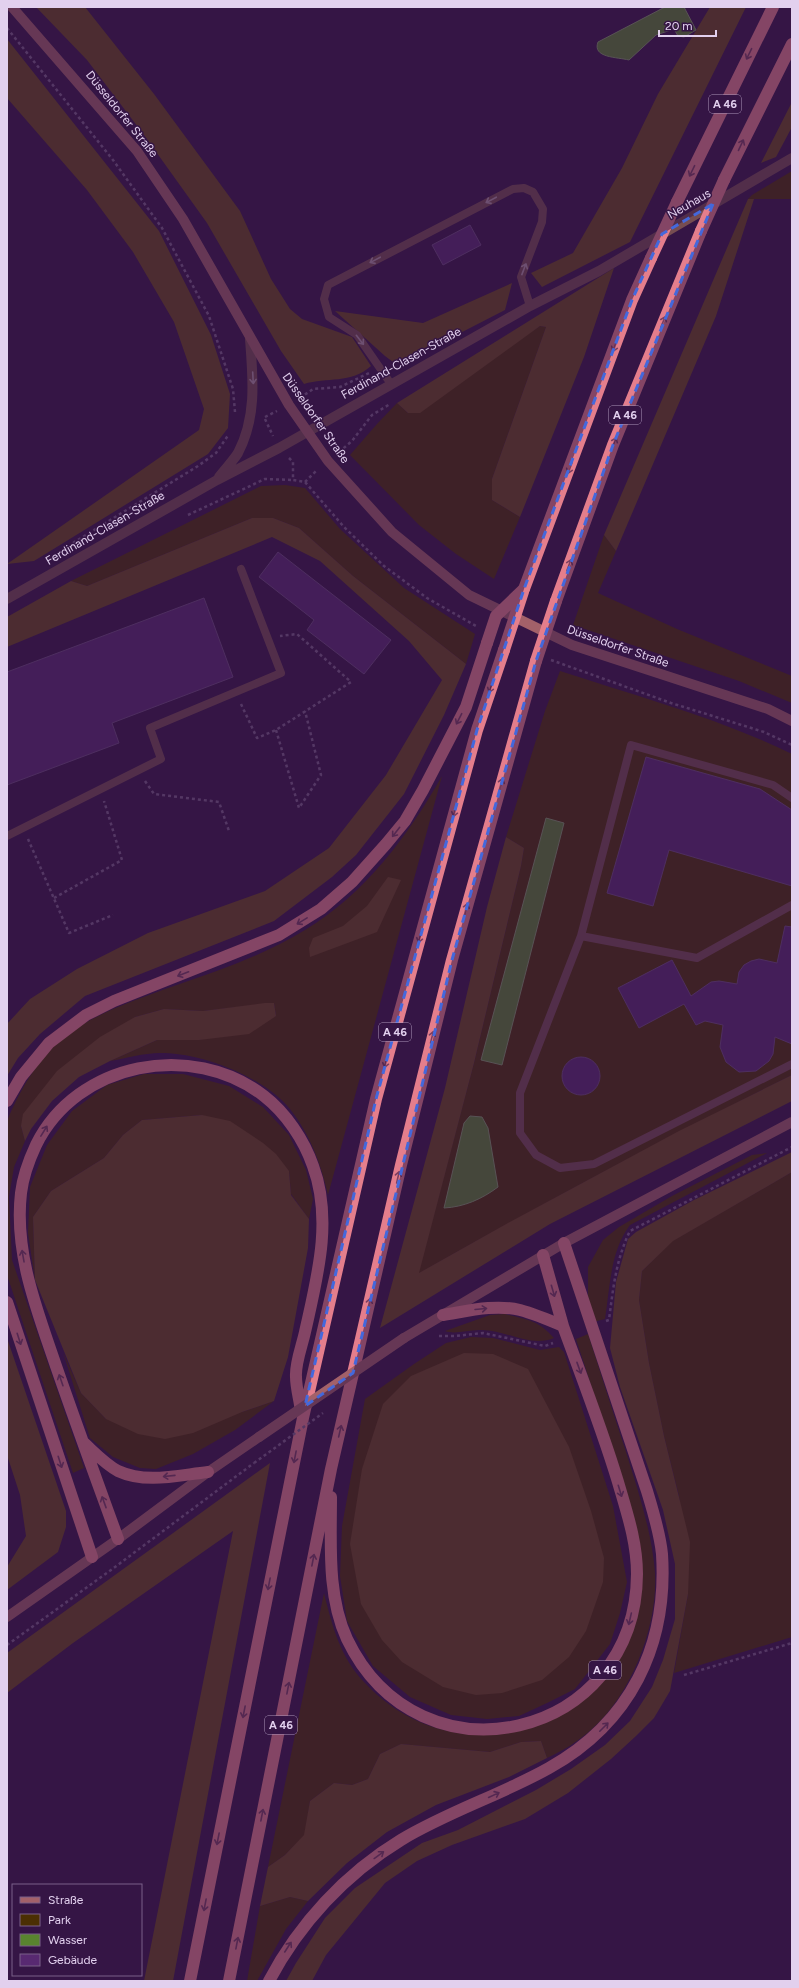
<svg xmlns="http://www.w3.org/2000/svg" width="799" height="1988" viewBox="0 0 799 1988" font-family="Figtree,sans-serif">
<rect width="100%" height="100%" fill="#351545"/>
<path fill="#4b2f03" d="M792,171V199H748L752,195Z
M540,326L546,327L492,479V500L520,517L494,579L456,554L419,525L350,455L377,424L397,403L408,413Z
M285,485L305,488L340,529L404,588L475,634L466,664L353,576L299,528L273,518H252L87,586L71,581L261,486Z
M604,535L616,551L598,593L677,629L792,676V703L739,681L573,625Z
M560,671C636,696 721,719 792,754V1075C666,1138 541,1204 418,1274L474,1063L521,866L524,848L506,837L545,711Z
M442,776L328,1195C321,1164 310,1134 290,1109C264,1077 204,1054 164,1053C147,1052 127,1058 110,1061L157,1040H199L276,1016L274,1003L203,1011L164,1009L135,1017L21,1126L25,1141L14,1167L9,1197L12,1260L84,1468L73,1473L7,1275V1121C20,1090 41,1052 69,1033C101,1011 138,999 174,986C219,971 264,955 305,930C365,894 408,836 442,776Z
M144,1074H183L229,1086L263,1107L289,1135L306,1170L313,1199L309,1219L291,1194L289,1171L202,1115L142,1120L123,1135L104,1158L51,1191L33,1217L35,1280L28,1233L30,1187L47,1145L72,1111L107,1085Z
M767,1153L630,1225C610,1251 610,1288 605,1319L593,1322L588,1296V1267L603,1240L619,1227L672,1196L752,1155Z
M792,1172V1637L674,1673L688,1594V1575L679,1496L664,1436L649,1363L639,1300L642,1271L672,1241Z
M505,1314C528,1320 538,1320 554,1338C531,1348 506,1330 482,1330C469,1329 456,1335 445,1331L490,1315Z
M588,1334C601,1374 613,1413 626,1452C638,1491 652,1532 655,1573C658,1625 632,1693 593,1728C579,1741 564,1750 547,1758L541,1741L521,1742L490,1752L401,1744L380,1754L368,1779L352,1785L334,1783L310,1801L305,1835L285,1855L268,1867L324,1593C332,1625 340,1657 364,1682C456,1782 620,1732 639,1597C647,1546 626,1494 611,1447C599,1411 588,1375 576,1339Z
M471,1337L493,1338L540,1350L559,1347L564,1352L613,1506L627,1582L620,1613L610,1644L575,1689L547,1703L519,1716L487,1719L451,1715L410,1697L373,1666L347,1621L340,1576L342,1526L365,1399L414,1364L446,1343Z
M63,1352L81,1393L106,1419L242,1412L274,1401L235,1430L193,1454L156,1469L140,1468L113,1457L90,1438Z
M290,1897L308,1901L286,1929L257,1981H247L260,1906Z"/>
<path fill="#68471a" d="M36,7H85L154,94L240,211L271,279L290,309L302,319L352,337L371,366C351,384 327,377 304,384L281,351L207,223L144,135L87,60Z
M710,7H746L630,242L542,287L531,273L573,253L622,168L658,94Z
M7,39L159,231L211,335L230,394L228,428L208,454L34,561L7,564L199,430L204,409L174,322L133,252L87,190L7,98Z
M792,102V127L776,157L761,163Z
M748,199H754L716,316L616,551L604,535Z
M614,268L584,357L520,517L492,500V479L546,327L540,326L420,413H408L397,403Z
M512,283L505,310L402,363L393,362L385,356L335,311L423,323Z
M252,518H273L299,528L353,576L466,664L444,715L404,794L356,855L332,877L274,921L85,996L40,1034L18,1058L7,1076V1024L30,999L77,969L148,933L265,891L329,848L386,775L442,680L409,641L320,561L272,537L7,647V617L71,581L87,586Z
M506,837L524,848L521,866L474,1063L419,1273L508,1223L679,1131L792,1075V1101L550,1224L380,1328L445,1088L487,907Z
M388,877L401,880L377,932L310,957L309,948L313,938L343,926L367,906Z
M265,1003H274L276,1016L249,1034L199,1040H157L110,1061L79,1077L52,1101L31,1129L25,1141L21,1126L23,1114L57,1071L100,1037L135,1017L164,1009L203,1011Z
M202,1115L230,1121L263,1143L276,1154L289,1171L291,1195L309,1219L308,1248L288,1357L274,1401L242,1412L193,1433L165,1439L138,1434L106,1419L81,1393L35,1280L33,1217L51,1191L104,1158L123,1135L142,1120Z
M792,1152V1172L673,1241L642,1271L639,1300L649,1363L664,1436L690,1542L688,1594L670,1691L654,1718L636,1736L611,1759L568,1793L525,1819L452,1845L417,1861L385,1883L326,1955L312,1981H286L296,1963L325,1918L355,1888L422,1843L458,1830L536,1790L571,1769L605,1745L630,1721L652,1687L663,1660L675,1619V1564L663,1510L620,1387L610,1348L616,1282L628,1239L636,1232L694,1200Z
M7,1338L66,1511V1527L58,1552L7,1590V1567L26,1536L20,1495L7,1455Z
M464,1353L493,1354L528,1369L569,1447L591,1511L604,1558L603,1582L586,1631L569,1657L542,1680L502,1693L476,1695L443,1687L402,1662L382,1640L361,1604L350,1544L362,1469L383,1404L411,1376Z
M270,1463L173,1981H144L233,1531L73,1643L7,1693V1653Z
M541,1741L547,1758L509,1777L436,1805L387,1832L347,1863L308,1901L290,1897L260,1906L268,1867L285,1855L304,1835L310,1801L334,1783L352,1785L368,1779L380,1754L401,1744L490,1752L521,1742Z"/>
<path fill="#59842f" stroke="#829b68" d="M665,7H684L696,30L684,37L678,36L674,29L656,35L629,60C617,57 592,58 598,42Z
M546,818L564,823L502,1065L481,1060Z
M470,1116L482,1117L488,1128L498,1187C482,1199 464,1207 444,1208L464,1123Z"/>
<path fill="#582971" stroke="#6c4b80" d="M470,225L481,245L443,265L432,245Z
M278,552L391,640L364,674L307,630L314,620L259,577Z
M204,598L233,677L112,723L119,743L7,785V672Z
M646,757L760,789L792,810V886L669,850L653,906L607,893Z
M785,926L792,927V1044L775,1037L773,1054L769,1061L756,1071L739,1072L726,1062L720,1047L723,1025L705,1021L696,1025L684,1004L639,1028L618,988L672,960L691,996L711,982L719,981L737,984L739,972L744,965L751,961L759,959L777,963Z
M562 1076a19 19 0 1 1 38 0a19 19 0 1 1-38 0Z"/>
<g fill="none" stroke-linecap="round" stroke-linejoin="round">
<path stroke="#7b618a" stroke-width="2.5" stroke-dasharray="3 3" stroke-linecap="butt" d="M7,28L113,160L162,228L209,316L233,389L235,412
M300,398L313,389L340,387L369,373
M265,417L277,411
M265,419L273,436
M339,452L352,441L372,415L390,404
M289,458L293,462V480L305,482L344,527L384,566L427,598L476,626
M305,482L317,470
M188,515L265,479L293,480
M73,543L198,466L216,453L229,434
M551,660L671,703L764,732L792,745
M241,704L257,738L276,730L351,682L297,634L280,636
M276,730L299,808L321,775L305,711
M145,781L154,794L219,802L229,831
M28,839L69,933L113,915
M54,898L122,860L104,801
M606,1321L609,1320C613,1289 616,1259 630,1231L792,1147
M439,1336H455L483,1333L545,1346L553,1343
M7,1645L111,1570L254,1463
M684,1675L792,1643"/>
<path stroke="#764d51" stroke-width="8" d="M391,384L357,335L329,317L324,299L328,285L513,189L524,188L533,192L543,209L542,222L521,277L530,306
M792,798L773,785L631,745L581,936L520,1093V1133L536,1155L560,1168L594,1164L792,1064
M7,836L161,759L150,728L281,673L241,569
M581,936L697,958L792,905"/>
<path stroke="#764d51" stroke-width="10" d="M219,477C225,469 233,461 238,453C257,417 253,378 250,339
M7,599L217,480L279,448L530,306L599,271L792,158"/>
<path stroke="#a36169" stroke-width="10" d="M12,7L137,151L183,219L289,405L328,461L392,532L469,595L572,645L768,709L792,721
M404,1338L564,1243L792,1122
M7,1617L118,1539L208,1472L259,1437"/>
<path stroke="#e47e8c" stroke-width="12" d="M724,180L792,44
M677,202L773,7
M524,589L632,300L651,258
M556,601L613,445L701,231
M7,1101L21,1077L49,1043L86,1015L114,1001L279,935L321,909L352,882L386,844L405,821L423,790L466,707L487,643
M543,1255L563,1326
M7,1302L92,1557
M84,1443C95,1453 105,1464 118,1471C146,1484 179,1475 208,1472
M331,1497C331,1544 327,1596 347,1639C420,1791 636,1739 637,1574C637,1542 627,1513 618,1482C602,1429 582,1378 563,1326C549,1320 535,1314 520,1310C495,1304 468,1311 443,1315
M118,1539C97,1481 76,1424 56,1366C37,1310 14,1253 21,1193C23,1176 29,1160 36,1145C77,1062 192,1040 264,1096C286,1113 304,1140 313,1166C333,1220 317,1278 305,1332C302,1346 295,1363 296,1377C296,1388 300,1401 301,1412
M190,1981L303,1418L376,1099L477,730L504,650
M229,1981L331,1469L401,1165L452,960L536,661
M269,1981C299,1924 345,1874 401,1840C447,1812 501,1795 549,1768C630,1723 668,1646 662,1554C660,1533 653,1511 647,1491L564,1243"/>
<path stroke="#7b618a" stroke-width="2.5" stroke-dasharray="3 3" stroke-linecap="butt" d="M254,1463L323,1413"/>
<path stroke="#a36169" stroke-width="10" d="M259,1437L404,1338"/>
<path stroke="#e47e8c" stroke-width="12" d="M701,231L724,180
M651,258L677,202
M487,643L496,616L524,589
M504,650L523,592
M536,661L556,601"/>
</g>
<defs><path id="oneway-shaft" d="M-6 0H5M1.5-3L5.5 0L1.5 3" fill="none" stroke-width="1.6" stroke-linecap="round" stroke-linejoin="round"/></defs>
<g stroke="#7b3f61">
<use href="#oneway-shaft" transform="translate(749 54) rotate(116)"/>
<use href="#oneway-shaft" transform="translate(741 145) rotate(-65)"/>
<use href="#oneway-shaft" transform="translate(692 171) rotate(116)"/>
<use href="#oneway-shaft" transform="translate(663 322) rotate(-68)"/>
<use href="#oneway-shaft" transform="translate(615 346) rotate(110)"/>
<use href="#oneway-shaft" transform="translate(614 443) rotate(-69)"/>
<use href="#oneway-shaft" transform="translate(570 468) rotate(110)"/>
<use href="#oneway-shaft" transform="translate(569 565) rotate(-70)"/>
<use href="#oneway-shaft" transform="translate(491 687) rotate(109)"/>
<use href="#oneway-shaft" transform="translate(459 719) rotate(117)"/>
<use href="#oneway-shaft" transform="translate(501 784) rotate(-74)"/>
<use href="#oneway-shaft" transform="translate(455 811) rotate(105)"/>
<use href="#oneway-shaft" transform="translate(396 832) rotate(128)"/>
<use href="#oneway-shaft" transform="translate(466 909) rotate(-75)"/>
<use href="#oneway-shaft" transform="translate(302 921) rotate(149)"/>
<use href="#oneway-shaft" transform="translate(420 937) rotate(105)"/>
<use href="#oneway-shaft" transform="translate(183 974) rotate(159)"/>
<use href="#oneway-shaft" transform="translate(432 1037) rotate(-76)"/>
<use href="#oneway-shaft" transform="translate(386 1062) rotate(105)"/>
<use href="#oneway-shaft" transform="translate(44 1131) rotate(-58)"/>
<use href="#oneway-shaft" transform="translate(398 1177) rotate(-77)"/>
<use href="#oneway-shaft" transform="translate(23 1256) rotate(-100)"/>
<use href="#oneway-shaft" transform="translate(553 1291) rotate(74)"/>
<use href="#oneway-shaft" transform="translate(369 1304) rotate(-77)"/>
<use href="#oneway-shaft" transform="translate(481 1309) rotate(-5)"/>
<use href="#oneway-shaft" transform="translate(19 1339) rotate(72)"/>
<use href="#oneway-shaft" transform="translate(579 1368) rotate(70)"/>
<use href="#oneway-shaft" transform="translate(61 1380) rotate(-109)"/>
<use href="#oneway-shaft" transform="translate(340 1431) rotate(-77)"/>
<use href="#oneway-shaft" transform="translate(295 1457) rotate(101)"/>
<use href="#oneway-shaft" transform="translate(60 1462) rotate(72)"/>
<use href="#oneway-shaft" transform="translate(169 1476) rotate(174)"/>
<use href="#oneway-shaft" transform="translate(620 1491) rotate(73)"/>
<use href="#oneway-shaft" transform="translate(104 1502) rotate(-110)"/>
<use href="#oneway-shaft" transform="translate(313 1560) rotate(-79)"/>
<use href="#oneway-shaft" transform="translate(269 1584) rotate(101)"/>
<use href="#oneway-shaft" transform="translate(630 1619) rotate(103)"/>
<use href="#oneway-shaft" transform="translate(288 1688) rotate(-79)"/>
<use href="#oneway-shaft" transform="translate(244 1712) rotate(101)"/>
<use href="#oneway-shaft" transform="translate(604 1727) rotate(-45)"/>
<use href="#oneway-shaft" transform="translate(494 1795) rotate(-25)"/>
<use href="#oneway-shaft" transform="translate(262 1815) rotate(-79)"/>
<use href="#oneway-shaft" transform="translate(218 1839) rotate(101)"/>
<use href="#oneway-shaft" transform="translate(379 1855) rotate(-36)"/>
<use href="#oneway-shaft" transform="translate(205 1905) rotate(101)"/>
<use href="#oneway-shaft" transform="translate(237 1943) rotate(-79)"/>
<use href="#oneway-shaft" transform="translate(288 1947) rotate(-57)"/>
</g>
<g stroke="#b195a7">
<use href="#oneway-shaft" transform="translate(491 200) rotate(152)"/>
<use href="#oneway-shaft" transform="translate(375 260) rotate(152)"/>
<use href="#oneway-shaft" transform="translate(524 269) rotate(-69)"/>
<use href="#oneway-shaft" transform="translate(360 340) rotate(52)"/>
<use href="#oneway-shaft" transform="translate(253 378) rotate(87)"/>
</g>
<path d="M0 0H799V1988H0ZM713,204L613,445L536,661L452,960L353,1373L305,1406L376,1099L477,730L524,589L632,300L662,234Z" fill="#351545" fill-opacity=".55" fill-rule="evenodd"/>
<path fill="none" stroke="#4468dc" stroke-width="3" stroke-dasharray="8 5" stroke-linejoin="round" d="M713,204L613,445L536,661L452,960L353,1373L305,1406L376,1099L477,730L524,589L632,300L662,234Z"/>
<g text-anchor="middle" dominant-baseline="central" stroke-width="3" stroke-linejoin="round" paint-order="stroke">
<g fill="#351545" stroke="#ae98bb" stroke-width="1">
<rect x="709" y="95" width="32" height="18" rx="3"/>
<rect x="609" y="406" width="32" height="18" rx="3"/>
<rect x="379" y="1023" width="32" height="18" rx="3"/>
<rect x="589" y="1661" width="32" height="18" rx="3"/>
<rect x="265" y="1716" width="32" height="18" rx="3"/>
</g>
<g font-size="11" font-weight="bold" fill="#e2d0ee">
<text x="725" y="104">A 46</text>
<text x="625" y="415">A 46</text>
<text x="395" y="1032">A 46</text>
<text x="605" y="1670">A 46</text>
<text x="281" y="1725">A 46</text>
</g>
<g font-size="12" fill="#e2d0ee" stroke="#351545">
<text transform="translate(122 114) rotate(51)">Düsseldorfer Straße</text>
<text transform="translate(689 204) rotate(-30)">Neuhaus</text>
<text transform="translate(401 363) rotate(-29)">Ferdinand-Clasen-Straße</text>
<text transform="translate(316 418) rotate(55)">Düsseldorfer Straße</text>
<text transform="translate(105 528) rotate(-30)">Ferdinand-Clasen-Straße</text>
<text transform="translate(618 646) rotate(19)">Düsseldorfer Straße</text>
</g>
</g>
<rect width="799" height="1988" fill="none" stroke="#e2d0ee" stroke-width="16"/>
<rect x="12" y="1884" width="130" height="92" fill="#351545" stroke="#7a6089"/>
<rect x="20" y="1897" width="20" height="6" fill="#a36169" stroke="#7a6089"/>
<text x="48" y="1904" font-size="12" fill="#e2d0ee">Straße</text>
<rect x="20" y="1914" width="20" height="12" fill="#4b2f03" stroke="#7a6089"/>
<text x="48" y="1924" font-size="12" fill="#e2d0ee">Park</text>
<rect x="20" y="1934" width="20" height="12" fill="#59842f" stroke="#7a6089"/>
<text x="48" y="1944" font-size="12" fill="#e2d0ee">Wasser</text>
<rect x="20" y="1954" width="20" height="12" fill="#582971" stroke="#7a6089"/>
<text x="48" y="1964" font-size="12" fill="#e2d0ee">Gebäude</text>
<path d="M659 30v6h57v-6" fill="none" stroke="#e2d0ee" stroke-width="2"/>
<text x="665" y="30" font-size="12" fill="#e2d0ee" stroke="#351545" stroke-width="3" paint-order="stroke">20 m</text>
</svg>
